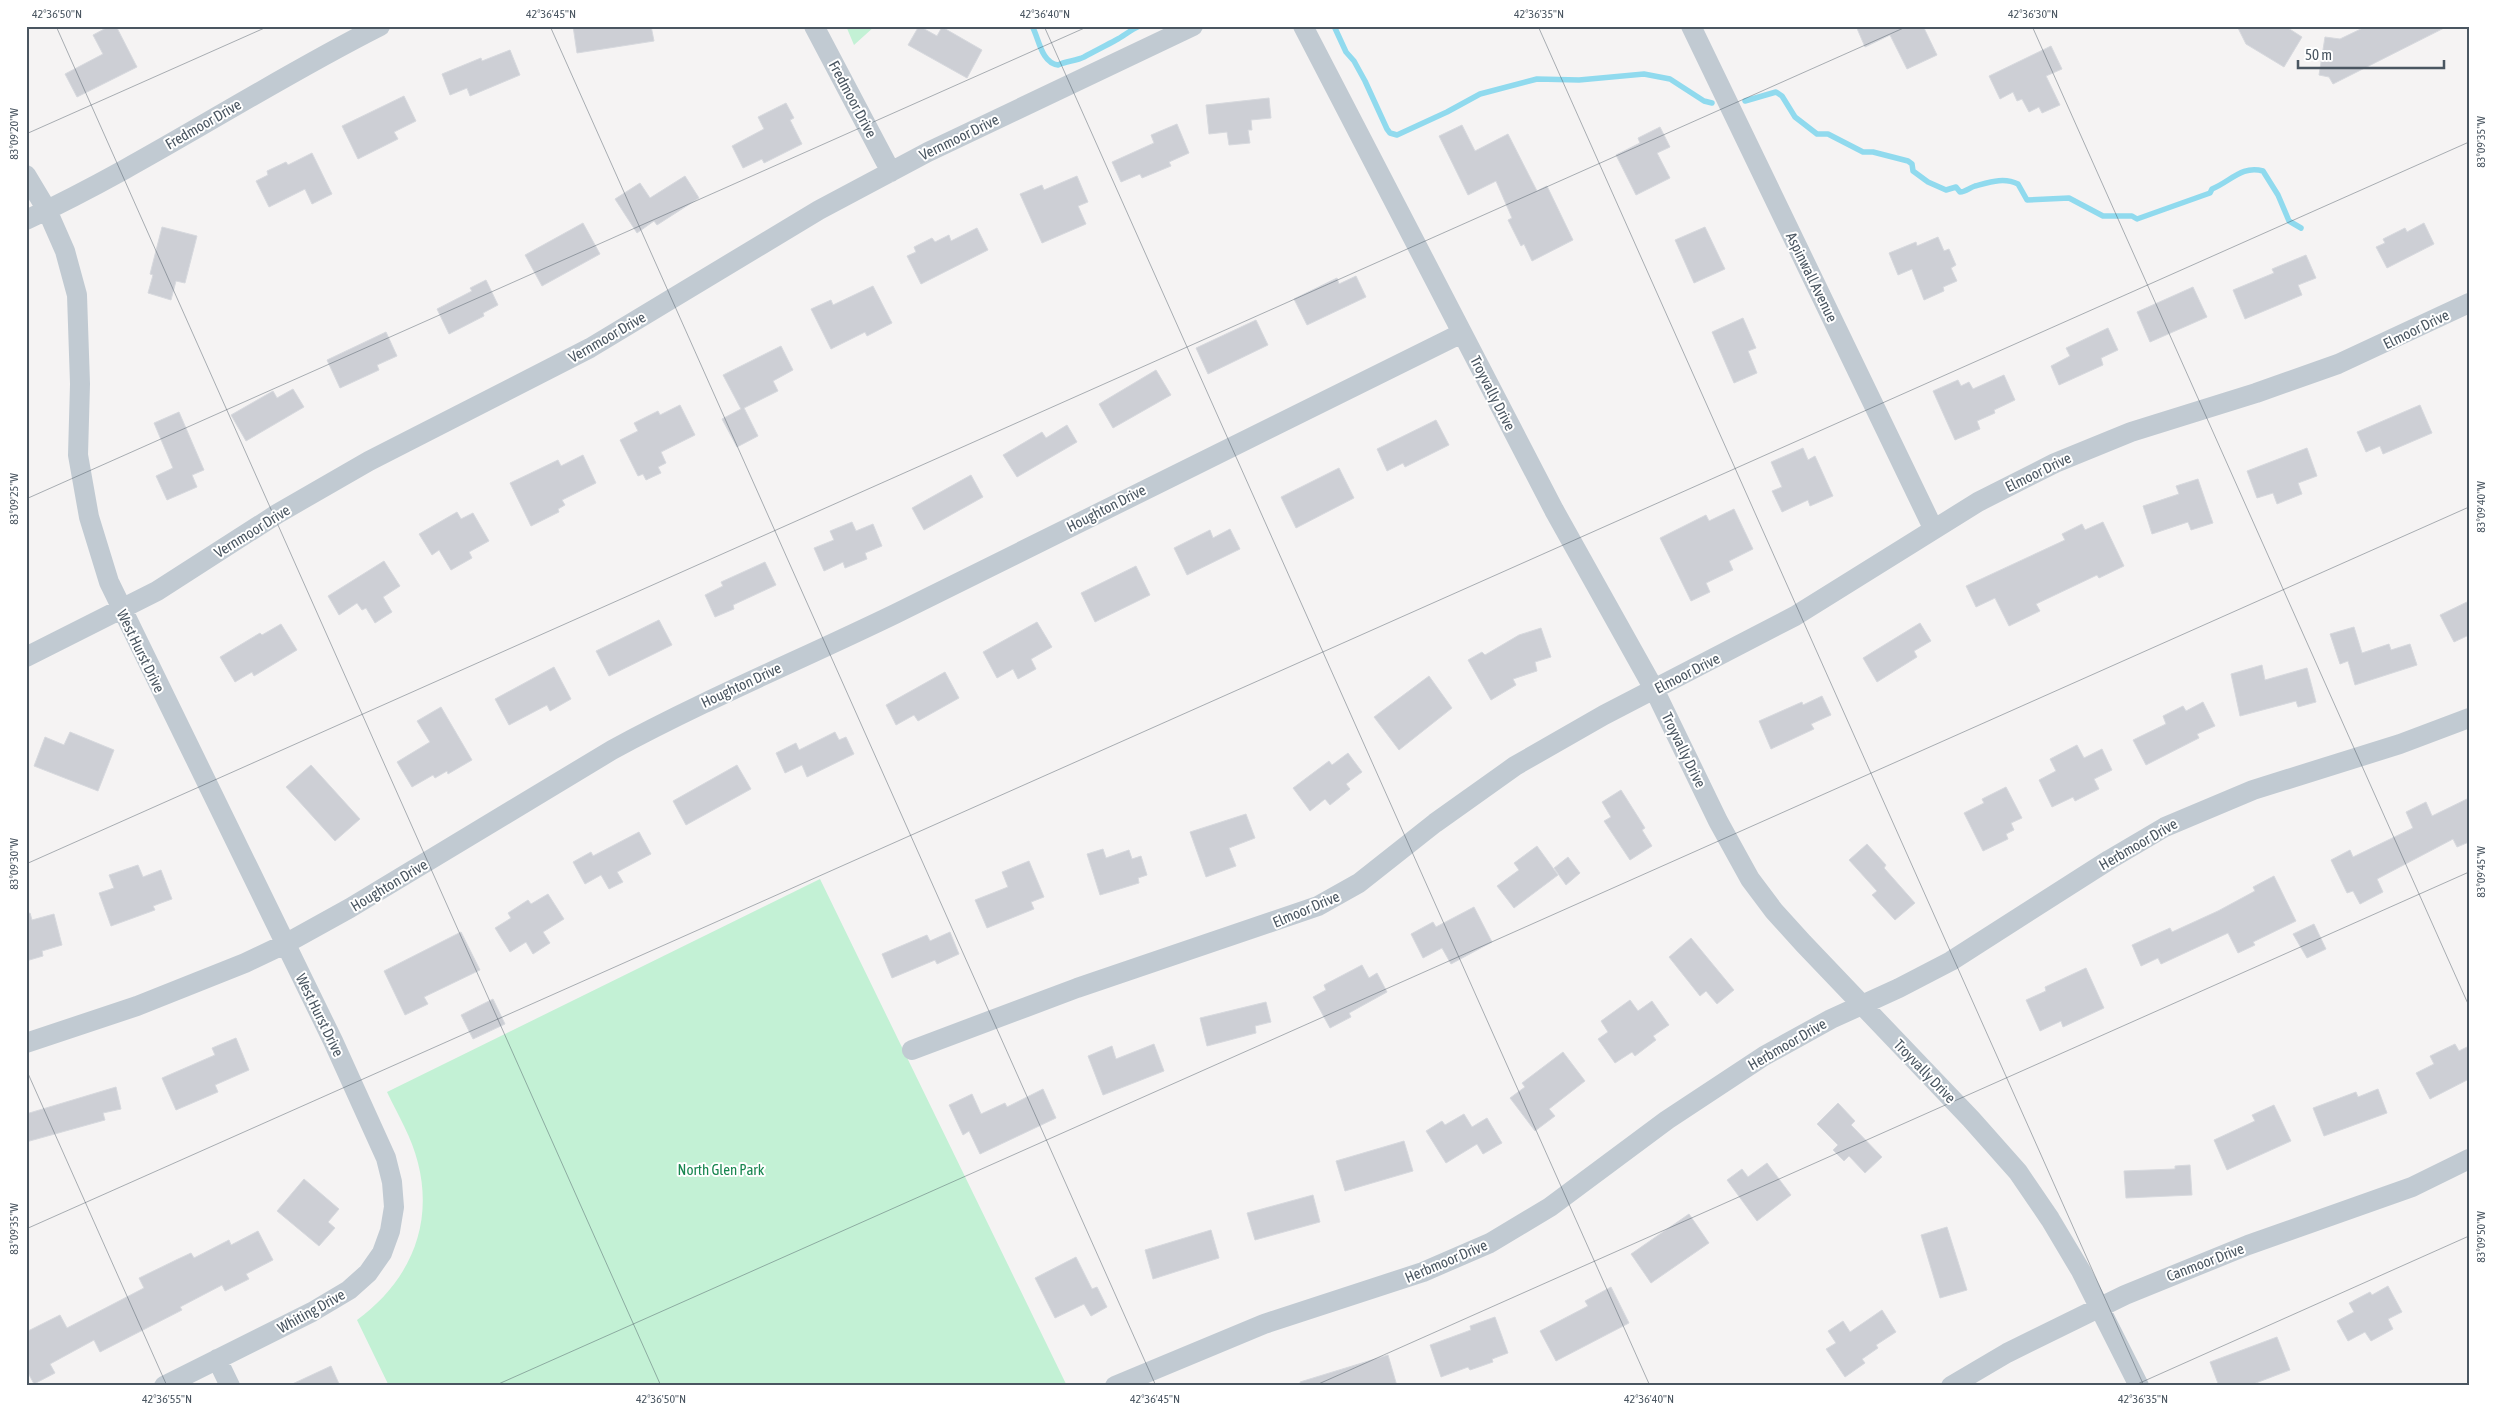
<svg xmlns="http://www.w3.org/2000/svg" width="2495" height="1412" viewBox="0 0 2495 1412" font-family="'Asap Condensed',sans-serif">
<rect width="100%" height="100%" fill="#f5f3f3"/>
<path fill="#c3f1d5" d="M846,26H875L854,45Z
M820,879L1067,1386H389L357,1320C409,1282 434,1226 418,1163C412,1138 398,1115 387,1092Z"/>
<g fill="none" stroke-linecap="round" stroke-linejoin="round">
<path stroke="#90daee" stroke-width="5.5" d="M1032,26C1039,38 1041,63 1058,65C1066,61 1076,61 1084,57C1095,51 1105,46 1116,40C1124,36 1130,30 1140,26
M1334,26L1346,52L1354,61L1365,81L1387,129L1390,133L1397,135L1447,112L1480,94L1537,79L1579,80L1644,74L1670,79L1704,101L1712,103
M1745,101L1776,92L1782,96L1795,117L1817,134H1828L1863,152H1873L1908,161L1912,164L1913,171L1928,182L1946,190L1956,187L1960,192C1966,192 1969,188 1975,186C1990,182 2004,177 2018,184L2027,200L2069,198L2103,216H2132L2137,219L2210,193L2212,189C2231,181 2242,165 2263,171L2278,195L2289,221L2301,228"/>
</g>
<path fill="#cdcfd5" stroke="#d7d9de" d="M110,26H116L137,67L77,97L65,74L103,54L93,35Z
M573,26H651L654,41L577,53Z
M919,26L937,36L942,27L982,50L967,78L908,45Z
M1856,26H1923L1937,55L1907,69L1890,35L1865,47Z
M2237,26H2285L2302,37L2284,67L2246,44Z
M2367,26H2448L2333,84L2329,77L2319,75L2325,37L2340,39Z
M2051,46L2062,69L2046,76L2060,105L2042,113L2039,107L2029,112L2022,99L2017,101L2013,92L2000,99L1989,76Z
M510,50L520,75L470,96L467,88L450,95L442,74L481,58L482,61Z
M404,96L416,121L394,132L398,139L358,159L342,126Z
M1269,98L1271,118L1251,120L1252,130H1248L1250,143L1229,145L1227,132L1209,134L1206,105Z
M786,103L794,118L790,120L802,144L764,163L762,159L743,168L732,146L764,129L758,117Z
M1177,124L1189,153L1169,162L1171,166L1142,178L1140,174L1121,182L1112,162L1154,143L1151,135Z
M1462,125L1475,151L1508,134L1537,191L1547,186L1573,240L1532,261L1524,244L1521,246L1508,220L1512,218L1496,181L1468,195L1439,136Z
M1660,127L1670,147L1657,153L1670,178L1636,195L1616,155L1640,143L1638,138Z
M312,153L332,194L312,204L305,189L269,207L256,181L268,175L267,171L286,162L288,165Z
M685,176L699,198L657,225L654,221L637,233L615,199L640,183L650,198Z
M1077,176L1088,202L1078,206L1086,224L1042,243L1020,194L1042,185L1044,190Z
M583,223L600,254L542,286L525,255Z
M2424,223L2434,244L2387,268L2376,247L2385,243L2383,239L2405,228L2407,232Z
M162,227L197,236L185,283L176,281L171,300L148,293L153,275L150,274Z
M1705,227L1725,269L1694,283L1675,240Z
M977,228L988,250L921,284L907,256L916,252L914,247L932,238L935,242L949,235L951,241Z
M1938,237L1944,251L1949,249L1956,265L1951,268L1957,281L1943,287L1944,291L1924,300L1912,269L1898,275L1889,253L1916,242L1917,246Z
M2306,255L2316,278L2298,285L2302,295L2245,319L2233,290L2274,273L2272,269Z
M1356,276L1366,297L1307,325L1294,299L1337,278L1339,284Z
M486,280L498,305L483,313L484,316L449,334L437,309L472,291L470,288Z
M873,286L892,323L867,336L865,332L831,349L811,309L831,300L833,305Z
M2193,287L2207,317L2150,342L2137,312Z
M1743,318L1756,348L1748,351L1757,373L1734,383L1712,332Z
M1256,320L1268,345L1208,374L1196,348Z
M2108,328L2118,350L2101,358L2103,365L2059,385L2051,366L2070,356L2066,348Z
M386,332L397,356L377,365L379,370L340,388L327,360Z
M781,346L793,370L773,381L778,391L744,408L758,436L737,447L722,419L741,409L723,375Z
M1156,370L1171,395L1113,428L1099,404Z
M2004,375L2015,400L1994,410L1995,413L1977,421L1980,429L1955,440L1933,391L1958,380L1961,386L1969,382L1973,389Z
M293,389L304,407L246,441L231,415L273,391L277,398Z
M680,405L695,435L661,452L666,463L658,467L661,473L646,480L643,474L638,476L620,440L638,431L634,423L658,411L660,415Z
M2420,405L2432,433L2383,454L2380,446L2366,452L2357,432Z
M179,412L204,470L192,475L197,487L167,500L156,476L173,468L154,423Z
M1436,420L1449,445L1405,467L1403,463L1387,471L1377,449Z
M1067,425L1077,442L1017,477L1003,455L1042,432L1046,438Z
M1803,448L1808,460L1815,456L1833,496L1810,506L1808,500L1782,512L1772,491L1782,487L1771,462Z
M2307,448L2317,476L2298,483L2302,494L2277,504L2273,493L2257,498L2247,471Z
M583,455L596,483L562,500L565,505L558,509L559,512L531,526L510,483L558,460L561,466Z
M1339,468L1354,498L1296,528L1281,497Z
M971,475L983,497L924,530L912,508Z
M2198,479L2213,523L2191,530L2188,522L2152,534L2143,506L2179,494L2176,486Z
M1734,509L1753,549L1729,561L1733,570L1706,583L1710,592L1691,601L1660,538L1706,515L1709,521Z
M457,512L461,519L473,513L489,541L469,552L472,558L451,570L439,550L432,555L419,534Z
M852,522L856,531L873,524L882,546L865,553L867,559L845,568L843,562L824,571L814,548L834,540L830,531Z
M2103,522L2124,566L2099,578L2097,575L2036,604L2040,611L2009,626L1995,598L1976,607L1966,586L2065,540L2062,534L2082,524L2085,530Z
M1230,529L1240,549L1187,575L1174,548L1210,530L1213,538Z
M384,561L400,586L383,597L392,612L375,623L366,608L362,610L357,603L339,615L328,596Z
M765,562L776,585L733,605L734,609L715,617L705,595L723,586L721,582Z
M1136,566L1150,595L1095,622L1081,593Z
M2469,601V635L2454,642L2440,615Z
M659,620L672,645L609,676L596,651Z
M1037,622L1052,647L1031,659L1036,669L1018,679L1013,669L997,678L983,652Z
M1920,623L1931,641L1914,651L1917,657L1877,682L1863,658Z
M281,624L297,650L254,676L252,672L235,682L220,657L260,633L262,635Z
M2354,627L2362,653L2389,644L2391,650L2410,644L2417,665L2355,685L2348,661L2340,664L2330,634Z
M1541,628L1551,657L1535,662L1537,671L1513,679L1516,685L1491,700L1468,660L1482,652L1485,655L1519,635Z
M2262,665L2265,680L2307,668L2316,702L2298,707L2296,701L2240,716L2231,674Z
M554,667L571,699L550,711L547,705L509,725L495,699Z
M945,672L959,698L918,721L914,715L896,725L886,705Z
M1429,676L1452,708L1399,750L1374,717Z
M1822,696L1831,715L1811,724L1814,729L1771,749L1759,721L1802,702L1803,705Z
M2203,702L2215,726L2197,734L2199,738L2146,765L2133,740L2166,724L2163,716L2183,706L2186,711Z
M441,707L472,760L448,774L447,771L435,778L433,775L412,787L397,762L430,742L417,721Z
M70,732L114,750L98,791L34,766L45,737L64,745Z
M835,732L839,740L846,737L854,754L807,777L802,765L785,773L776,753L796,743L799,750Z
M2077,745L2084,758L2102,749L2112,770L2094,779L2099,789L2075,801L2073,797L2052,807L2039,780L2056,771L2050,759Z
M1348,753L1362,772L1346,784L1350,789L1330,805L1325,799L1310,811L1293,788L1329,761L1332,765Z
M311,765L360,819L335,841L286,787Z
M737,765L751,789L686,825L673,801Z
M2006,787L2022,818L2011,823L2014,830L2006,834L2008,839L1983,851L1964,813L1984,803L1982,799Z
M1621,790L1645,828L1642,830L1652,846L1630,860L1604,821L1611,817L1602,802Z
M2469,798V842L2457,847L2453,839L2377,879L2383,892L2360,904L2353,891L2347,893L2331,860L2350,850L2353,857L2413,828L2406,812L2426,802L2432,816Z
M1246,814L1255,838L1229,848L1236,866L1206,877L1190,832Z
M639,832L651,854L617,872L623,882L609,889L601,875L585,884L573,862L591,852L593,856Z
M1867,844L1886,865L1884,868L1915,903L1895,920L1872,895L1877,891L1849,860Z
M1537,846L1558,875L1514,908L1497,886L1519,870L1514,863Z
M1103,849L1106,858L1129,850L1132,859L1141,856L1147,875L1138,878L1139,883L1100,895L1087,854Z
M1568,857L1580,873L1566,885L1554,868Z
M1029,861L1044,897L1031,902L1034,909L987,928L975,900L1008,887L1002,872Z
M138,865L143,877L161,870L172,899L153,906L155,910L111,926L99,893L114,888L109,875Z
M2274,876L2296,921L2253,942L2255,945L2238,953L2228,933L2161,964L2158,958L2141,966L2132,945L2170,928L2172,932L2218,911L2255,891L2253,887Z
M548,894L564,919L543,932L550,943L533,954L526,942L510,952L495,928L511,918L508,913L528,900L531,904Z
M1474,907L1492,942L1451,964L1442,948L1423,958L1411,934L1433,922L1436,927Z
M30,913L32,920L54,914L62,945L42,951L43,956L26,961V914Z
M2314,924L2326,949L2307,958L2293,934Z
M461,932L480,970L424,997L428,1004L405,1015L384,971Z
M950,932L959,954L937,964L935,960L892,978L882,954L927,935L930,941Z
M1691,938L1734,990L1717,1004L1706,991L1700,996L1669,957Z
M1362,965L1369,978L1377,973L1387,992L1349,1013L1351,1017L1330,1028L1313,997L1326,990L1324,985Z
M2086,968L2104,1008L2063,1027L2061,1021L2040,1031L2026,1000L2046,991L2045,987Z
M493,999L505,1024L473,1039L461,1015Z
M1630,1000L1638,1011L1652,1001L1669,1025L1653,1036L1656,1040L1635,1056L1632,1052L1615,1063L1598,1039L1608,1032L1601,1021Z
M1266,1002L1271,1022L1255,1026L1256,1033L1207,1046L1200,1018Z
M236,1038L249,1070L215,1085L218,1092L176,1110L162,1078L215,1055L212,1048Z
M1154,1044L1164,1071L1103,1095L1088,1056L1112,1046L1116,1059Z
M2455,1044L2459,1051L2469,1046V1079L2430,1099L2416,1073L2434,1064L2430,1056Z
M1563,1052L1585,1081L1549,1109L1555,1116L1535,1131L1510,1098L1525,1087L1522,1083Z
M116,1087L121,1109L103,1113L105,1120L26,1142V1114Z
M1043,1089L1056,1118L980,1154L969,1131L963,1135L949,1105L972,1094L981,1114L1005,1103L1007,1107Z
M2378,1089L2387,1113L2324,1136L2313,1108L2356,1092L2358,1097Z
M1838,1103L1855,1121L1851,1125L1882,1157L1865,1173L1849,1156L1844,1161L1833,1150L1838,1145L1817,1124Z
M2274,1105L2291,1141L2227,1170L2214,1140L2255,1121L2252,1115Z
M1464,1114L1472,1127L1487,1118L1502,1143L1483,1154L1477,1144L1446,1163L1426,1131L1442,1121L1445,1125Z
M1404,1141L1413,1171L1345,1191L1336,1161Z
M1767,1163L1791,1195L1757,1221L1727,1180L1742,1169L1748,1177Z
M2190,1165L2192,1195L2126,1198L2124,1171L2175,1169V1166Z
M304,1179L339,1209L328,1222L335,1228L319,1246L277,1211Z
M1313,1195L1320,1222L1255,1240L1247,1213Z
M1689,1214L1709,1243L1651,1283L1631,1254Z
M1947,1227L1967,1290L1940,1298L1921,1235Z
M1211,1230L1219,1258L1153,1279L1145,1250Z
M258,1231L273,1260L246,1274L249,1279L225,1291L222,1285L180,1307L182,1310L100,1352L94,1340L50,1364L55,1373L34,1384L26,1369V1332L60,1315L67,1328L144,1288L139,1278L176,1260L191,1253L194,1258L229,1240L231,1245Z
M1076,1257L1092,1289L1097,1287L1107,1307L1091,1316L1084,1304L1055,1318L1035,1278Z
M2388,1286L2402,1312L2388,1319L2393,1329L2371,1341L2365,1332L2348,1341L2337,1321L2354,1312L2349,1303L2370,1292L2372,1295Z
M1611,1287L1629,1323L1556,1361L1540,1331L1588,1306L1585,1301Z
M1882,1310L1896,1332L1876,1345L1878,1348L1862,1359L1865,1363L1845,1377L1826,1349L1836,1343L1828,1331L1843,1321L1850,1332Z
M1495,1317L1508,1353L1492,1359L1493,1362L1470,1370L1468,1367L1441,1377L1430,1345L1471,1330L1470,1326Z
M2277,1337L2290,1370L2248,1386H2219L2210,1362Z
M1388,1355L1397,1386H1301L1300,1382Z
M331,1366L340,1386H288Z"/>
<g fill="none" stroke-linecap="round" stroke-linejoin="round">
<path stroke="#c1cad2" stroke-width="20" d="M814,26L891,172
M1303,26L1554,510L1654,689L1718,821L1750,879L1774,911L1803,943L1971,1119L2018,1172L2050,1219L2081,1271L2139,1386
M1691,26L1933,528
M26,175L47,210L65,251L77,295L80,384L78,455L89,517L109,582L333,1041L386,1158L392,1182L394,1207L390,1231L382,1253L368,1273L349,1290L312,1312L164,1386
M26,220C148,163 259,87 380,26
M26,657L157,591L277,514L369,461L590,348L819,210L928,152L1193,26
M26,1043L137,1006L245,963L285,944L350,908L612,750C704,700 800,660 895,614C1084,521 1273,426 1462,333
M912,1050L1077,988L1318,906L1359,883L1435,823L1515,766L1604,715L1795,616L1978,502L2055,463L2131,432L2256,393L2338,364L2469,303
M217,1359L230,1386
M1115,1386L1264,1324L1423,1272L1490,1243L1550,1207L1667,1120L1764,1056L1831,1019L1899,988L1951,961L2109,860L2165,827L2253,790L2400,744L2469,718
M1951,1386L2007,1353L2125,1295L2248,1245L2412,1187L2469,1159"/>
</g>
<path fill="none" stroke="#4a5661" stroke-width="1" stroke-opacity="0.45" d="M56,26L661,1386M550,26L1156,1386M1044,26L1650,1386M1538,26L2144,1386M2032,26L2469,1006M26,134L269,26M26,499L1089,26M26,864L1908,26M26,1069L167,1386M26,1229L2469,142M494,1386L2469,507M1314,1386L2469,872M2133,1386L2469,1236"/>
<g text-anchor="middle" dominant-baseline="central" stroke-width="4" stroke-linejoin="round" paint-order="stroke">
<g font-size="15" fill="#4a5661" stroke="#fff">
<text transform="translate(853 99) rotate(62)">Fredmoor Drive</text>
<text transform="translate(203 124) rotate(-30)">Fredmoor Drive</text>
<text transform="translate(959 137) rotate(-26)">Vernmoor Drive</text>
<text transform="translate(1812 277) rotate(64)">Aspinwall Avenue</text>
<text transform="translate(2416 329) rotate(-26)">Elmoor Drive</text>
<text transform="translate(607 337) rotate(-30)">Vernmoor Drive</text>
<text transform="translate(1493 393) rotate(63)">Troyvally Drive</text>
<text transform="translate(2038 472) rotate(-26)">Elmoor Drive</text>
<text transform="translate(1106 508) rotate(-27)">Houghton Drive</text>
<text transform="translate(252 531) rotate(-32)">Vernmoor Drive</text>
<text transform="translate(141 651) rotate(64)">West Hurst Drive</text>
<text transform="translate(1687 673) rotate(-27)">Elmoor Drive</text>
<text transform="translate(741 685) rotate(-25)">Houghton Drive</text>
<text transform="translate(1684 750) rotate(64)">Troyvally Drive</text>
<text transform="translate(2138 844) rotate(-30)">Herbmoor Drive</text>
<text transform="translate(389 885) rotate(-31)">Houghton Drive</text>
<text transform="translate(1306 909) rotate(-23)">Elmoor Drive</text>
<text transform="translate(320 1015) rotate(64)">West Hurst Drive</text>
<text transform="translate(1787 1044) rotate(-30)">Herbmoor Drive</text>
<text transform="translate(1925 1071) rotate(46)">Troyvally Drive</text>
<text transform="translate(1446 1261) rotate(-23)">Herbmoor Drive</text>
<text transform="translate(2205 1262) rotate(-21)">Canmoor Drive</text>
<text transform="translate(311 1311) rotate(-29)">Whiting Drive</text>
</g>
<g font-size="15" fill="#17864f" stroke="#fff">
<text x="721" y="1169">North Glen Park</text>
</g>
</g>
<rect width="2495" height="1412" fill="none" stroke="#ffffff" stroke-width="55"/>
<path d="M2298 60v8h146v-8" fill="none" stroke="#4a5661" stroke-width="2.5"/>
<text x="2305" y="60" font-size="15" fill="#4a5661" stroke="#ffffff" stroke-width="4" paint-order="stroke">50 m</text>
<rect x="28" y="28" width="2440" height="1356" fill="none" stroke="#4a5661" stroke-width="2"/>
<g font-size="12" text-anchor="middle" fill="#4a5661">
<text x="57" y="18">42°36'50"N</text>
<text x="551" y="18">42°36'45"N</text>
<text x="1045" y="18">42°36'40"N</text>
<text x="1539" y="18">42°36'35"N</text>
<text x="2033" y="18">42°36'30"N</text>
<text transform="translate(14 134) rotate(-90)" y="4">83°09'20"W</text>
<text transform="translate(2481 142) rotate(-90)" y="4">83°09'35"W</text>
<text transform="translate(14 499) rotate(-90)" y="4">83°09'25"W</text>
<text transform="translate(2481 507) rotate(-90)" y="4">83°09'40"W</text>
<text transform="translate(14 864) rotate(-90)" y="4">83°09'30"W</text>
<text transform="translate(2481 872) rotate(-90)" y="4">83°09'45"W</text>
<text transform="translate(14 1229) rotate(-90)" y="4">83°09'35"W</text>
<text transform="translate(2481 1237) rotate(-90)" y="4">83°09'50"W</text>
<text x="167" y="1403">42°36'55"N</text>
<text x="661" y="1403">42°36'50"N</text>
<text x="1155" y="1403">42°36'45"N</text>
<text x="1649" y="1403">42°36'40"N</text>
<text x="2143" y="1403">42°36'35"N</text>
</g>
</svg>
